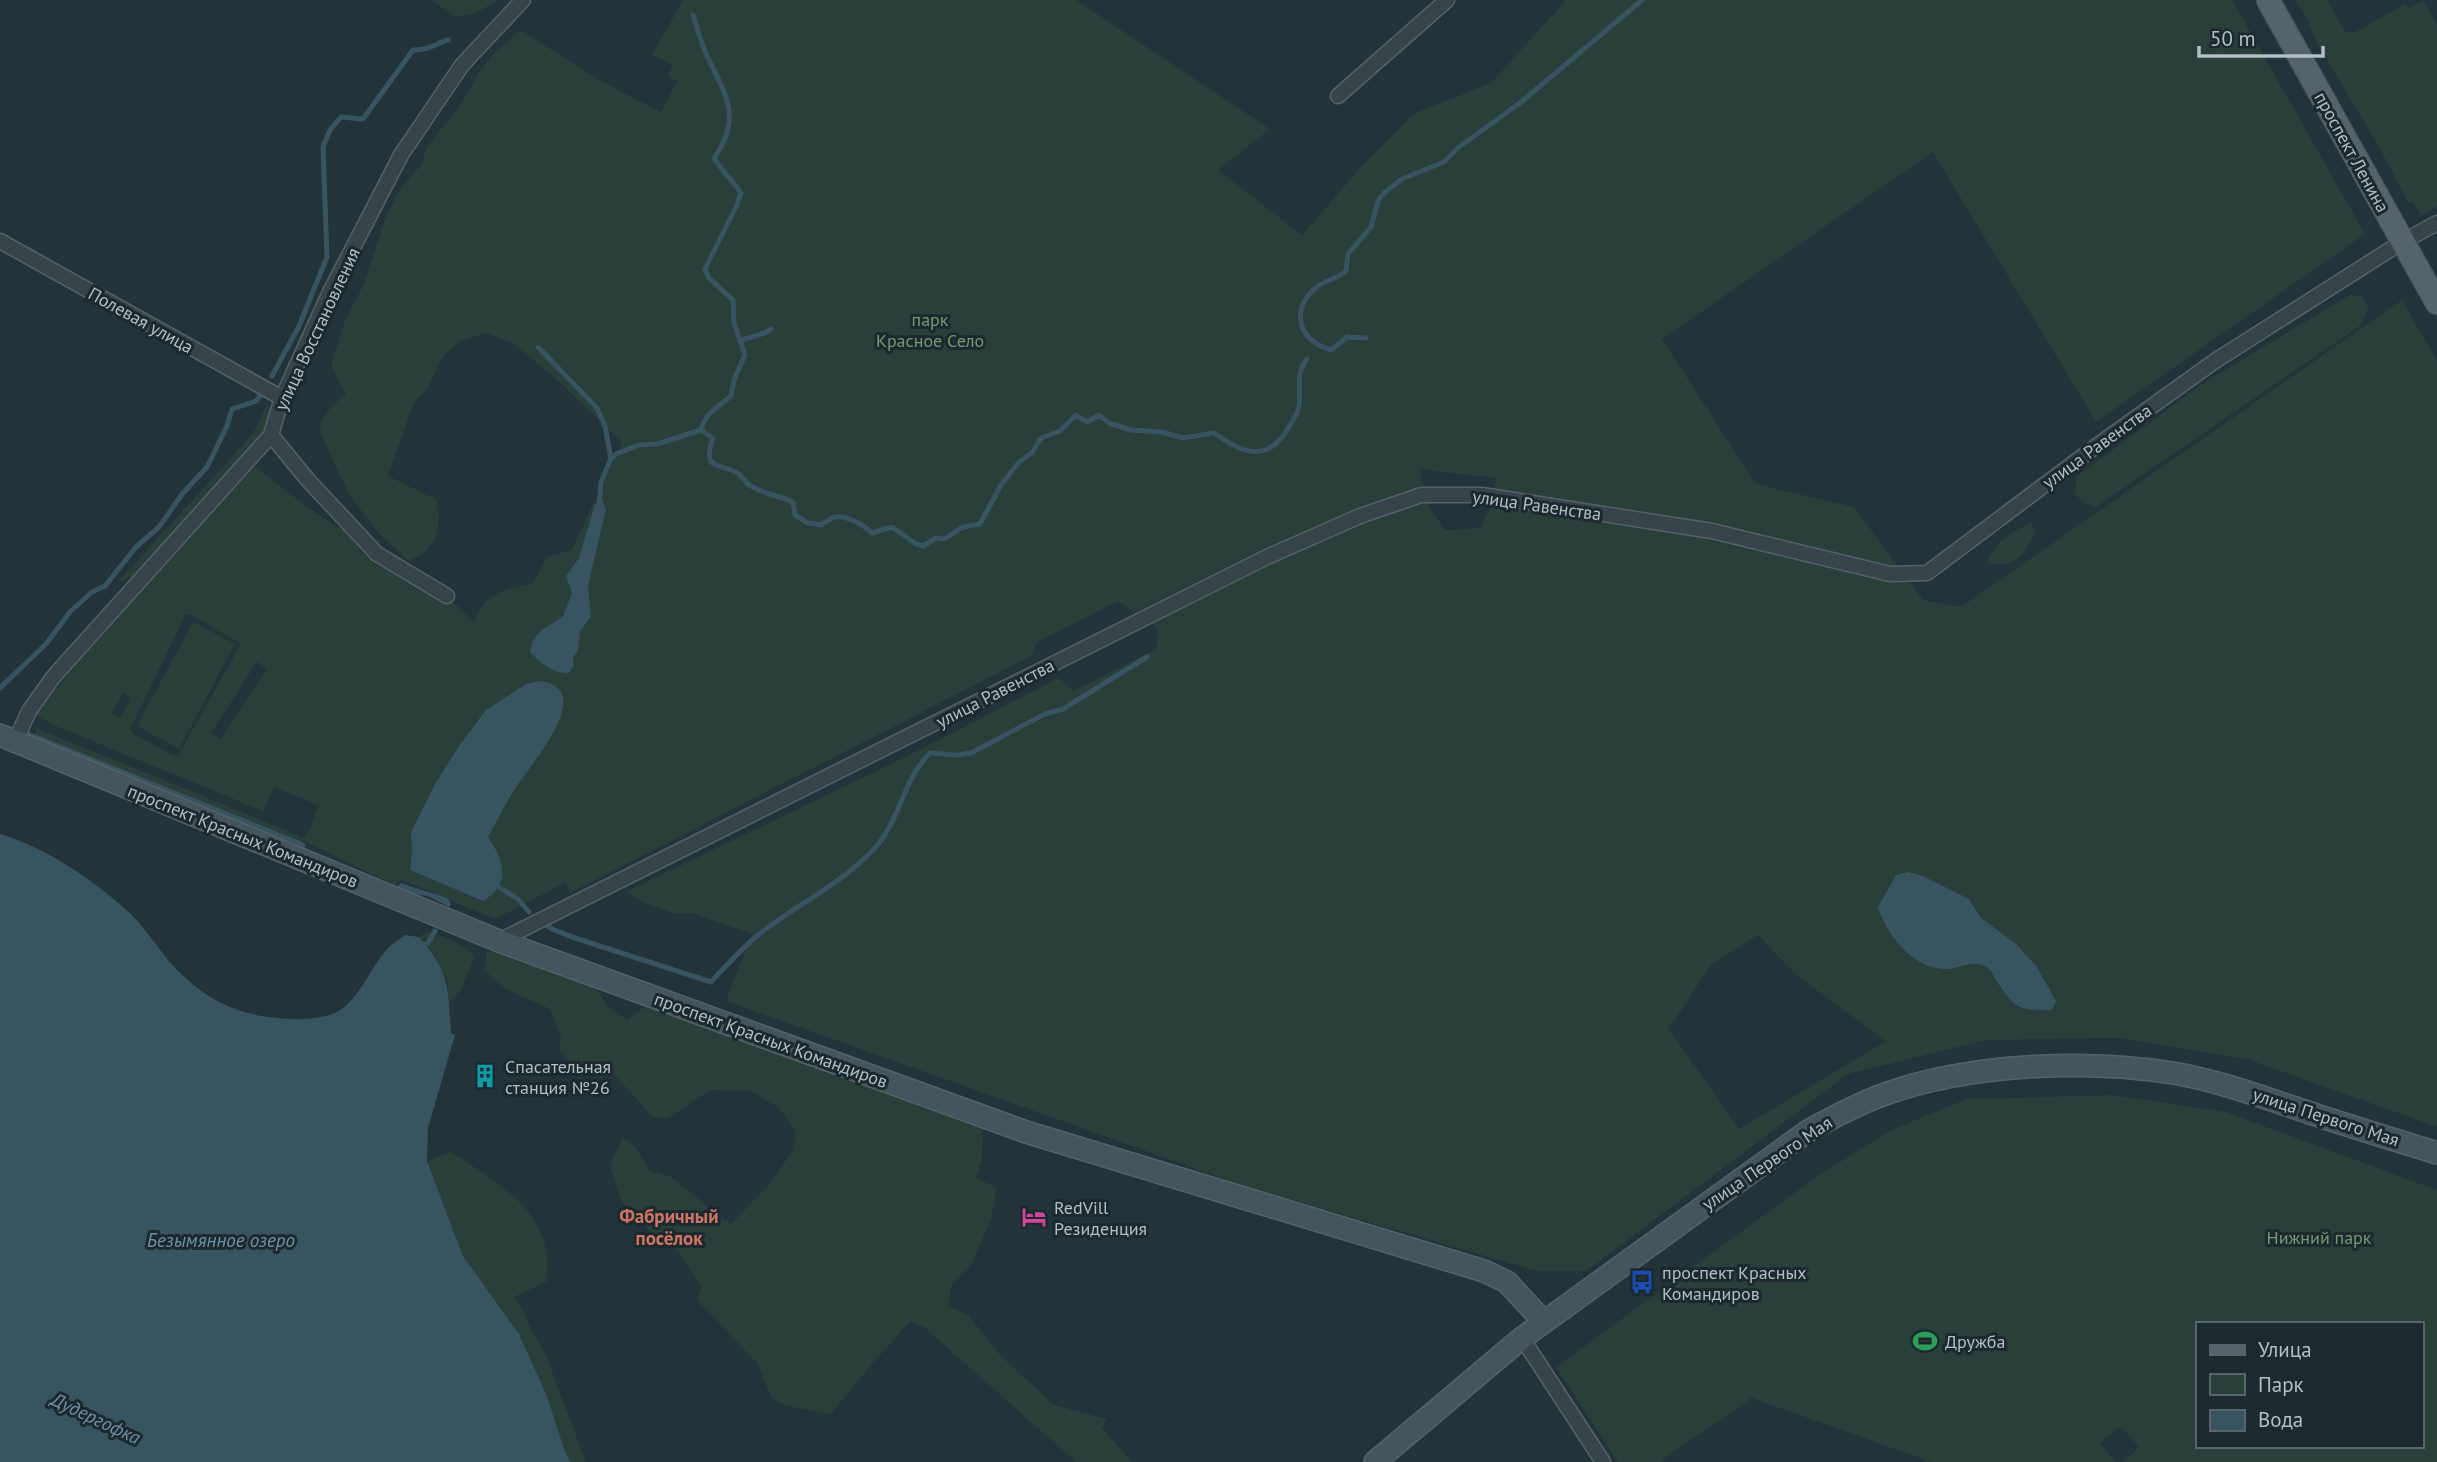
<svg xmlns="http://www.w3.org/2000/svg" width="2437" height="1462" viewBox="0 0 2437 1462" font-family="'PT Sans',sans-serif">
<rect width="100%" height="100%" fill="#23333a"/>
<path fill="#283f3a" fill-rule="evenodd" d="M432,0H498L476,13L455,17Z
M683,0H1076L1270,129L1218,170L1302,235L1361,167L1413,114L1491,83L1566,0H2232L2365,234L2096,422L1933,152L1662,339L1756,484L1854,507L1923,600L1961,607L2402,300L2437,361V1127L2250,1060L2120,1038L1986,1040L1848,1074L1586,1271H1537L1241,1185L726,1001L752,934L692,913L677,914L647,904L626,892L907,756L1059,678L1073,691L1156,649L1158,629L1118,601L1036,643L1033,655L570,893L566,882L495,919L400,879L394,885L302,840L306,849L35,739L36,728L298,835L301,840L310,830L318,805L274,787L263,811L51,724L36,715L71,670L254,466L314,512L349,534L361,551L379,566L432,594L452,601L474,622C486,592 504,590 533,583L547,557L572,550L622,442L555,378L513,343L486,333L459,341L441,360L427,389L413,404L388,476L437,500C442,529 438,550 408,561L378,532L350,496L321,435L320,422L332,406L346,394L331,366L345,320L364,284L385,219L400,189L422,164L426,148L459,107L479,72L496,51L520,30L601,81L661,112L677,81L668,76L673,65L652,55ZM1419,469L1496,478L1491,504L1481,528L1445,530L1431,510ZM186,614L192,615L241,644L178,755L174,756L132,733L130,729ZM257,662L267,669L220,739L211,733ZM124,693L131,698L120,718L112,713ZM1758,935L1796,975L1886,1041L1739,1129L1669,1029L1711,965Z
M2294,0H2327L2346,32H2355L2405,4L2410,8L2423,0L2437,25V206L2421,216L2413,202H2408L2378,145L2317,44L2304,12Z
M2350,295L2363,296L2368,309L2361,325L2096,507L2084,503L2074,493L2077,476L2206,381Z
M267,404L270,408L267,431L142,572L117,583L253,434Z
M2032,523L2035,534C2023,555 2015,570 1987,563C1994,542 2013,530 2032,523Z
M193,622L235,644L179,749L137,726Z
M426,932C445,936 460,943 475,956L462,988L449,1004L447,980L419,937Z
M494,949L595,986L607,1006L627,1020L643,1008L660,1010L845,1073L923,1108L968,1120L983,1129L982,1159L976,1178L997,1188L991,1220L971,1265L952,1284L948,1306L969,1316L1001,1356L1054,1405L1107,1419L1102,1428L1132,1462H1076L925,1328L911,1321L871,1365L830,1415L785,1405L772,1399L758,1364L697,1300L701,1287L680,1253L649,1230L621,1201L610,1165L623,1137L636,1148L650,1171L671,1177L731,1224L768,1186L793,1150L796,1132L779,1108L751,1091L710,1090L667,1119L653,1117L608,1068L575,1065L559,1051L561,1037L550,1009L506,989L484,970L487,952Z
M2113,1095L2226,1112L2437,1190V1462H2123L2139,1447L2120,1426L2100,1444L2116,1462H1931L1749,1397L1751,1400L1671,1453L1662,1462H1618L1556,1367L1815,1178L1889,1131L1967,1099ZM2197,1324H2421V1446H2197Z
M451,1152C499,1183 558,1215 546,1282L514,1297L524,1312L529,1325L546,1355L586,1462H571L565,1453L547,1396L519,1334L463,1256L427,1161Z"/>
<path fill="#375460" d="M602,500L606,509L588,586L591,617L580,631L578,650L573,658V667L569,673C553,674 541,663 530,652C533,630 548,628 563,616L572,593L566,576L579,558L595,504Z
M539,681C600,688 529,766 515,789C505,804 497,821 488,837C504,860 512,884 483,901L410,870L412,851L411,832L435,784L459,746L485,711L526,684Z
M0,834C46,847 96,882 131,914C148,931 161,954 178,971C208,1000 236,1014 277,1018C294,1020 318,1020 335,1013C358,1003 371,966 388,948C393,943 400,939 405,935L419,937C450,973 448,987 451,1033L455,1035L428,1128L427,1161L463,1256L519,1334L547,1396L565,1452L571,1462H0Z
M1908,872L1923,876L1969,899L1980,917L2016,944L2037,967L2056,1001L2052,1010C2019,1011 2014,1008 1996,980C1994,976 1991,970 1987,967C1974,959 1958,969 1945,969C1913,969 1886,934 1878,907L1896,875Z
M400,883L447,898L451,904L449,907L430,897L397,889Z"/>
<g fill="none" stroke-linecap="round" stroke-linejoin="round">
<path stroke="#375460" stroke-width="5" d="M693,15C698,31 702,47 710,62C728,99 741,120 714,158C722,171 732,180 741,193L736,207L705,269L708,277L733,300L734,323L745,355L734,380L731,396C718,407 705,413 701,430
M1366,338L1347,337L1331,350C1298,341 1289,309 1317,287C1326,280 1337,279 1346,271L1348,254L1371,227L1378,201L1384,193L1402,179L1444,162L1459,147L1520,103L1642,0
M741,341C752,335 761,337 771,329
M538,347L597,408L605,426L611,459
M272,376L299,326L327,257L323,147L330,130L341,117L363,119L413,50C427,51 435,44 448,40
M599,506L601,482L611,459L616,454L639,445L657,444L701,430L713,438C701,472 720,462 739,474C744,478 746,484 751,486C763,494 780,496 793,502L795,515L808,523L821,525C825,522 831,518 836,517C847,515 865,526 872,533L892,527L916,544L923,546L936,538L944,539L963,527L980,524L1001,485L1019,462L1032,453L1041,438L1060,431L1076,415L1087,422L1099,415L1109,423L1131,430L1162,432L1183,438L1214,433C1239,451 1266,465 1287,430C1291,423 1298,414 1299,406C1302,387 1294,376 1307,359
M0,688L46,644L70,612L92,592L105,586L136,547L159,527L183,493L207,467L227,426L232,409L256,401L260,396
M28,734L303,845
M494,884L518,899L529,912
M544,923L552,929L572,937L711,982C726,966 740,950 757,936C795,905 839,886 873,850C900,822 903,779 930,753L956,755L971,753L1045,714L1063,709L1147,657
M422,947L428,943L435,931"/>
<g stroke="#556268" stroke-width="17">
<path id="street" d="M1338,96L1447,0
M0,241L282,398
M271,435L307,479L377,554L447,596
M15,742L29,711L54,676L271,435L282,398L330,292L401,155L462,65L523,0
M499,941L1267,557L1360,516L1421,495H1482L1712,531L1890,574L1927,573L2095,447L2215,361L2402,242L2437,223
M1522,1338L1603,1462"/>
</g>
<g stroke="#556268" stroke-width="24">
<path id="secondary" d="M0,735L499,941L1026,1132L1484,1271L1507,1282L1544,1322
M1375,1462L1522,1338L1808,1131C1833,1117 1858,1104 1885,1094C1969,1064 2084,1059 2173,1073C2220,1081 2265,1098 2310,1113C2352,1127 2395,1140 2437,1153"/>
</g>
<g stroke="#435056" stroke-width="25">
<path id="primary" d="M2268,0L2437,303"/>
</g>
<use href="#street" stroke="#37444a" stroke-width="14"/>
<use href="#secondary" stroke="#45555d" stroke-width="21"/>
<use href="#primary" stroke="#55646a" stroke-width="23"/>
</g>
<defs>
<g id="building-bare" transform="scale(1.89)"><path d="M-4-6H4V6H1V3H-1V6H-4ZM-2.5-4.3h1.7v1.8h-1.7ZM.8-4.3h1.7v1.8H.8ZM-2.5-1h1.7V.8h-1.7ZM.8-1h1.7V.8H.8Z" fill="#0f9aa8" stroke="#1c292f" stroke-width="2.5" paint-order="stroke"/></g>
<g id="hotel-bare" transform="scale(1.89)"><path d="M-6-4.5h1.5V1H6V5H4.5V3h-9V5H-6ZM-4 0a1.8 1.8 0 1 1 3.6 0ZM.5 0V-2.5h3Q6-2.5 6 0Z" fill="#d1479c" stroke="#1c292f" stroke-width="2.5" paint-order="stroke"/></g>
<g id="bus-bare" transform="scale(1.89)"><path d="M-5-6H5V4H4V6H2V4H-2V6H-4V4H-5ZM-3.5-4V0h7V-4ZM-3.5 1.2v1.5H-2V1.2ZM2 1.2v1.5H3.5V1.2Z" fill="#1a4fb4" stroke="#1c292f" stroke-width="2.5" paint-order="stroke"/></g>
<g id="stadium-bare" transform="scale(1.89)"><path d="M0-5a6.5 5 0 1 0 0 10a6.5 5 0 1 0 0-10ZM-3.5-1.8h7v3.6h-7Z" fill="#2e9e5b" stroke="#1c292f" stroke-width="2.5" paint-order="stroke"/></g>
</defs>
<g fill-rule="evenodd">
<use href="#building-bare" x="485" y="1076"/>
<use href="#hotel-bare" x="1034" y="1217"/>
<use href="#bus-bare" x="1642" y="1282"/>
<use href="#stadium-bare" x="1925" y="1341"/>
</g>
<g text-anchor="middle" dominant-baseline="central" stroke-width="6" stroke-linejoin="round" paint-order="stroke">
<g font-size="18" fill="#b2bfc6" stroke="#1c292f">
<text transform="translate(2352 152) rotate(61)">проспект Ленина</text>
<text transform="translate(141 320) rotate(29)">Полевая улица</text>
<text transform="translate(317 329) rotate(-65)">улица Восстановления</text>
<text transform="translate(2097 446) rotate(-36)">улица Равенства</text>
<text transform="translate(1537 505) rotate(8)">улица Равенства</text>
<text transform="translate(995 693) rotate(-27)">улица Равенства</text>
<text transform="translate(243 836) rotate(22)">проспект Красных Командиров</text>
<text transform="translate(771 1040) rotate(20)">проспект Красных Командиров</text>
<text transform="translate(2326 1117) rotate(18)">улица Первого Мая</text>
<text transform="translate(1767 1163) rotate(-34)">улица Первого Мая</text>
</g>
<g font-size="18" fill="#729b71" stroke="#1c292f">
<text x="930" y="319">парк<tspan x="930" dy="21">Красное Село</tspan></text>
<text x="2319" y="1237">Нижний парк</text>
</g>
<g font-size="18" fill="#b2bfc6" stroke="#1c292f" text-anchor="start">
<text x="505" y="1066">Спасательная<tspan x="505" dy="21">станция №26</tspan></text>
<text x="1054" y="1207">RedVill<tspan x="1054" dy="21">Резиденция</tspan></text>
<text x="1662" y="1272">проспект Красных<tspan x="1662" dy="21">Командиров</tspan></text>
<text x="1945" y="1341">Дружба</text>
</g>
<g font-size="19" font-weight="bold" fill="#d07563" stroke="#1c292f">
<text x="669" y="1216">Фабричный<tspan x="669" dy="22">посёлок</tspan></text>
</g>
<g font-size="19" font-style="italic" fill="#6c93a4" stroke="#1c292f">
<text x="221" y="1240">Безымянное озеро</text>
<text transform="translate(96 1418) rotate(25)">Дудергофка</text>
</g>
</g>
<rect x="2196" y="1322" width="228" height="126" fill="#1c292f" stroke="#58656b" stroke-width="2"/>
<rect x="2210" y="1345" width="35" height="10" fill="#55646a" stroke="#58656b" stroke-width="2"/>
<text x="2258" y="1357" font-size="21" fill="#b2bfc6">Улица</text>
<rect x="2210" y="1374" width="35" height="21" fill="#283f3a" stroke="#58656b" stroke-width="2"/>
<text x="2258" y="1392" font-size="21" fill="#b2bfc6">Парк</text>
<rect x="2210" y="1410" width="35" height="21" fill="#375460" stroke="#58656b" stroke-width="2"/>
<text x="2258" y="1427" font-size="21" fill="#b2bfc6">Вода</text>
<path d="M2199 46v10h124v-10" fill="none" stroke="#b2bfc6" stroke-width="3.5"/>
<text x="2210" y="46" font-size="21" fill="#b2bfc6" stroke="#1c292f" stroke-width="5" paint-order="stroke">50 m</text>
</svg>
